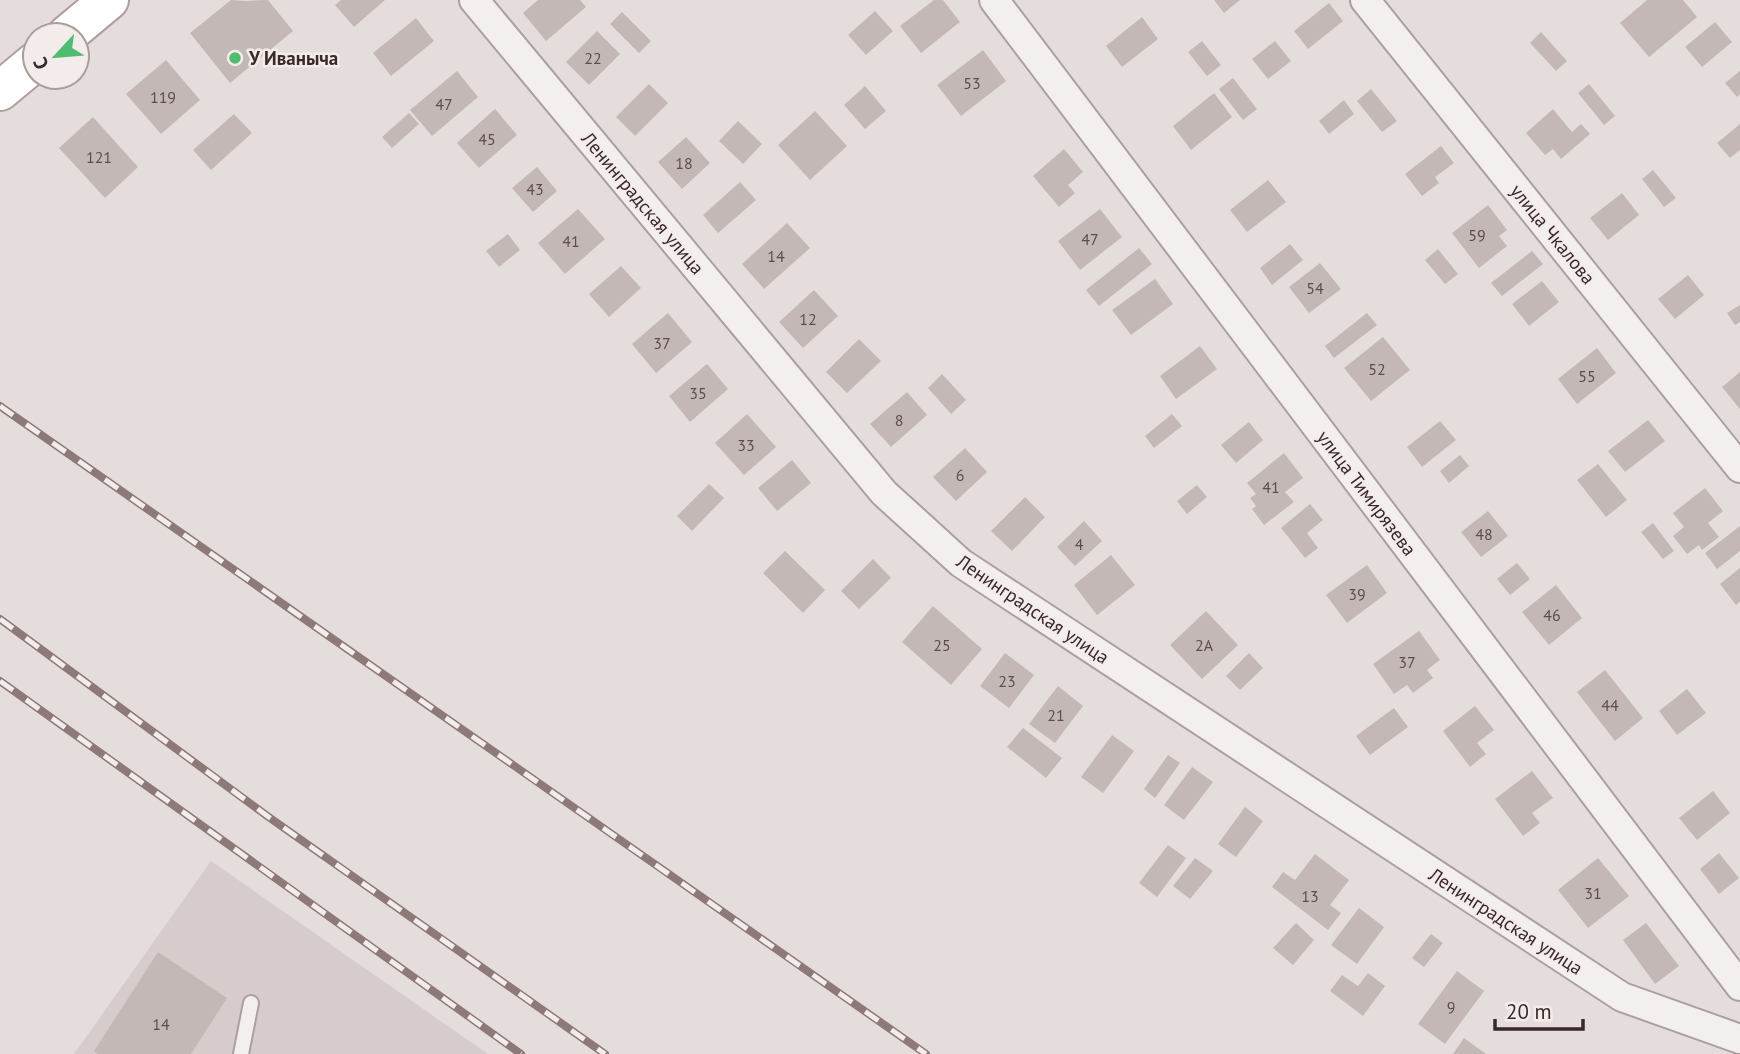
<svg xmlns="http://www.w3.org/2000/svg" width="1740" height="1054" viewBox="0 0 1740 1054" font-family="'PT Sans',sans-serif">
<rect width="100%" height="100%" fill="#e5dddc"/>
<path fill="#d5cccb" d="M211,861L488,1054H74Z"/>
<path fill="#c4b8b7" d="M231,0L245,1L268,0L293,31L230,83L190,33Z
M341,0H385L354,27L335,5Z
M538,0H580L586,7L546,41L523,13Z
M934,0H943L960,22L921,53L900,26Z
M1214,0H1240L1224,13Z
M1647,0H1683L1697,17L1649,57L1620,23Z
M1329,3L1343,21L1308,49L1294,31Z
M875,11L893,31L866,55L848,35Z
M622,12L651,41L639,53L610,24Z
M1142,17L1158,39L1122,67L1106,46Z
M416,18L434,41L391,76L373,53Z
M1715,22L1732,42L1702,67L1685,47Z
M597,31L620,54L589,85L566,62Z
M1541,32L1567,61L1556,71L1530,43Z
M1202,41L1221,65L1207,76L1188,52Z
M1275,41L1291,61L1268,79L1252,59Z
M983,50L1006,81L961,116L937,85Z
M166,60L200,100L161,134L126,94Z
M457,71L478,97L432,136L410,110Z
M1740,71V94L1737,97L1725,83Z
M1233,78L1257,109L1243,120L1219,89Z
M649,84L668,103L635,136L616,117Z
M1589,84L1615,116L1604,125L1578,93Z
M865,86L886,111L865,129L844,105Z
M1371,89L1397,121L1382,132L1357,101Z
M1214,93L1232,117L1191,150L1173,126Z
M1344,100L1354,114L1329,134L1319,121Z
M495,109L517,135L479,168L457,143Z
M1553,109L1572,132L1581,124L1590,134L1561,159L1553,149L1545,155L1526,133Z
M815,111L847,146L810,180L778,145Z
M409,113L419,124L392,148L382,137Z
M234,114L252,133L211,170L193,150Z
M93,117L138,167L105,198L59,148Z
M738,121L762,144L743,164L719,141Z
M1740,124V150L1730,158L1717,143Z
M686,137L710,163L682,189L658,162Z
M1441,146L1454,163L1435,177L1439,183L1422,196L1405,174Z
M1064,149L1083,172L1068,185L1075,193L1059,207L1033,176Z
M537,167L557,191L533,212L512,188Z
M1653,170L1676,198L1664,207L1642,179Z
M1268,180L1286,202L1247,232L1230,210Z
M740,182L756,200L718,233L703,215Z
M1622,193L1639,215L1608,240L1590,218Z
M1488,205L1507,230L1499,236L1507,246L1479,268L1452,233Z
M578,209L605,239L565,274L538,243Z
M1100,209L1122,237L1080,270L1058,241Z
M787,223L810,248L764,289L742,264Z
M508,234L520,250L499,267L486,251Z
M1290,244L1303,260L1272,285L1260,268Z
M1139,248L1152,264L1099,306L1086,290Z
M1438,249L1458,274L1445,284L1425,260Z
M1532,251L1543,264L1502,296L1491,283Z
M1320,263L1341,289L1309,313L1289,287Z
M621,266L641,288L609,317L589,294Z
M1688,275L1704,295L1675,319L1658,299Z
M1155,279L1173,304L1131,335L1112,310Z
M1542,281L1559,302L1529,326L1512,304Z
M814,290L838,316L803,348L779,322Z
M1740,305V322L1735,325L1727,313Z
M668,313L692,342L656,373L632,344Z
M1367,313L1377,325L1334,358L1325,346Z
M1383,337L1410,370L1371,401L1344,368Z
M859,339L881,361L847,393L826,372Z
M1200,346L1217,369L1176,399L1160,376Z
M1597,348L1616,373L1577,404L1558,379Z
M707,364L728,389L690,422L669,396Z
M1740,372V409L1722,387Z
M942,374L966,400L951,414L928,388Z
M907,392L927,415L891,447L870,424Z
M747,414L776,447L744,475L715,443Z
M1172,414L1182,426L1154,448L1145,436Z
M1648,420L1665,441L1625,472L1608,451Z
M1440,421L1456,440L1422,467L1407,447Z
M1249,422L1263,440L1236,463L1221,445Z
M965,448L987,472L956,501L933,477Z
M1284,453L1303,478L1285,492L1294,502L1264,525L1252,509L1256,506L1250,498L1256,494L1247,483Z
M1460,455L1469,466L1449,483L1440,471Z
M792,460L811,483L777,511L758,488Z
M1598,464L1627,500L1606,517L1577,480Z
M709,484L724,498L692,531L677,516Z
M1197,485L1207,497L1187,514L1177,501Z
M1705,488L1723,511L1708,523L1719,537L1702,550L1699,545L1687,554L1673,536L1684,527L1673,513Z
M1025,497L1045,517L1012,551L991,531Z
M1310,504L1323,520L1307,533L1318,548L1305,558L1281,528Z
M1488,511L1508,536L1481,557L1461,532Z
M1084,521L1102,541L1075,566L1057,547Z
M1653,523L1674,551L1663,559L1641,532Z
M1740,526V551L1717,569L1705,553Z
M785,551L825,590L803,613L763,573Z
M1111,555L1135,585L1097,615L1074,585Z
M873,559L891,578L859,609L841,591Z
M1517,563L1530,579L1510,595L1497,579Z
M1367,565L1387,593L1347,623L1326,595Z
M1740,568V602L1736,605L1720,584Z
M1556,585L1582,618L1549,645L1522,612Z
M933,606L982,649L951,685L902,642Z
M1206,611L1238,645L1202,679L1170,645Z
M1419,631L1440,660L1427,670L1433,678L1413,693L1407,685L1394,694L1373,664Z
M1005,653L1034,675L1009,708L980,686Z
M1249,653L1263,668L1240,690L1226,676Z
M1605,670L1643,718L1615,741L1577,692Z
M1058,686L1083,706L1055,743L1029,724Z
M1687,689L1706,713L1677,735L1659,711Z
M1475,706L1494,730L1477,743L1486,754L1470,767L1443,731Z
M1394,708L1408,727L1370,755L1356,736Z
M1023,728L1062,758L1046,778L1007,747Z
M1112,735L1134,751L1103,793L1081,777Z
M1168,755L1180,763L1155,798L1144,789Z
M1192,767L1213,782L1184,820L1164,805Z
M1532,771L1553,798L1532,813L1540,823L1523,836L1495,799Z
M1713,791L1730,813L1697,840L1679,818Z
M1245,807L1263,821L1236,857L1218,844Z
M1168,845L1186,858L1157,897L1139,883Z
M1719,853L1739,878L1719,894L1700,869Z
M1315,854L1349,880L1330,905L1341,913L1328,930L1272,887L1283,872L1295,880Z
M1195,858L1213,871L1190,899L1173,886Z
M1598,858L1629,896L1588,928L1558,890Z
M1359,908L1384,927L1357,964L1331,945Z
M1296,923L1314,940L1293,965L1273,948Z
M1646,923L1679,966L1655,984L1623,940Z
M1431,934L1443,943L1424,967L1412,958Z
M158,952L227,998L191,1054H98L94,1051Z
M1457,971L1484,991L1445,1044L1418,1024Z
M1368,973L1385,986L1363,1016L1330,991L1342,975L1358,986Z
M1464,1038L1486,1054H1453Z"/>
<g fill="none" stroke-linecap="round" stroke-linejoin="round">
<g stroke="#aba09f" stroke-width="18">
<path id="service" d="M241,1054L251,1003"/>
</g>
<g stroke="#aba09f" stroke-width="32">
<path id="minor" d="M474,0L884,493L961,563L1622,997L1740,1039
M994,0L1740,986
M1365,0L1740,468"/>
</g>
<g stroke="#af9e9d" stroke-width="42">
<path id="primary" d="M67,35L109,0
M0,91L35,62"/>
</g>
<use href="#service" stroke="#f4efef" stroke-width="14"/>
<use href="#minor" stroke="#f4efef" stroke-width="28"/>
<use href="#primary" stroke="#fff" stroke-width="38"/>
<g stroke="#8c7978" stroke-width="8">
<path id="rail" d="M0,406L926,1054
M0,619L270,818L605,1054
M0,681L521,1054"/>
</g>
<use href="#rail" stroke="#f3eceb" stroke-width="5" stroke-dasharray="16" stroke-linecap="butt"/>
</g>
<circle fill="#4ebd70" stroke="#f3eceb" stroke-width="2.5" cx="235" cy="58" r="7"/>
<g text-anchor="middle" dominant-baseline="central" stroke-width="5" stroke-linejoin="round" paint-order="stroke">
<g font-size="16" fill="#5c4d4c">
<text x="593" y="58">22</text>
<text x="972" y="83">53</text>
<text x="163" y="97">119</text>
<text x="444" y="104">47</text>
<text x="487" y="139">45</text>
<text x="99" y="157">121</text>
<text x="684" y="163">18</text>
<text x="535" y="189">43</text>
<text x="1477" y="235">59</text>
<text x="1090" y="239">47</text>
<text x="571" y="241">41</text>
<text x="776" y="256">14</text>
<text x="1315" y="288">54</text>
<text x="808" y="319">12</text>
<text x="662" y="343">37</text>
<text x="1377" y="369">52</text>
<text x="1587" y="376">55</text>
<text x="698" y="393">35</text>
<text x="899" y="420">8</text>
<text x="746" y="445">33</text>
<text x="960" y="475">6</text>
<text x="1271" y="487">41</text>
<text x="1484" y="534">48</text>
<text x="1079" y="544">4</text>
<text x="1357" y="594">39</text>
<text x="1552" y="615">46</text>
<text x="942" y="645">25</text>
<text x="1204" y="645">2А</text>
<text x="1407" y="662">37</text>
<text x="1007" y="681">23</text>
<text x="1610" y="705">44</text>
<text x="1056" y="715">21</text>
<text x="1593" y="893">31</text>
<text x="1310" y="896">13</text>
<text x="1451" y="1007">9</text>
<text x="161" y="1024">14</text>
</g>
<g font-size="19" font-weight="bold" fill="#392928" stroke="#f3eceb" text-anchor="start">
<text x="249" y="58">У Иваныча</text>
</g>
<g font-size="19" fill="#392928" stroke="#f3eceb">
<text transform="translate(643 203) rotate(50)">Ленинградская улица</text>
<text transform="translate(1553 234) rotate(51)">улица Чкалова</text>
<text transform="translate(1367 493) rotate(53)">улица Тимирязева</text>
<text transform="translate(1033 609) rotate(34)">Ленинградская улица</text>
<text transform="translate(1506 921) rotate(33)">Ленинградская улица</text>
</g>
</g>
<g transform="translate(56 56) rotate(244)"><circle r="33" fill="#f3eceb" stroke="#a99e9d" stroke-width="2"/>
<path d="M0-5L12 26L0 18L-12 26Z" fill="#4ebd70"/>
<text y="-10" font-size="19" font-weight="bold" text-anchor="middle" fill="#392928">С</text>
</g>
<path d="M1495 1019v10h88v-10" fill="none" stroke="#392928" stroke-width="3.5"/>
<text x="1506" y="1019" font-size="21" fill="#392928" stroke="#f3eceb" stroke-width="5" paint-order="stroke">20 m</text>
</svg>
